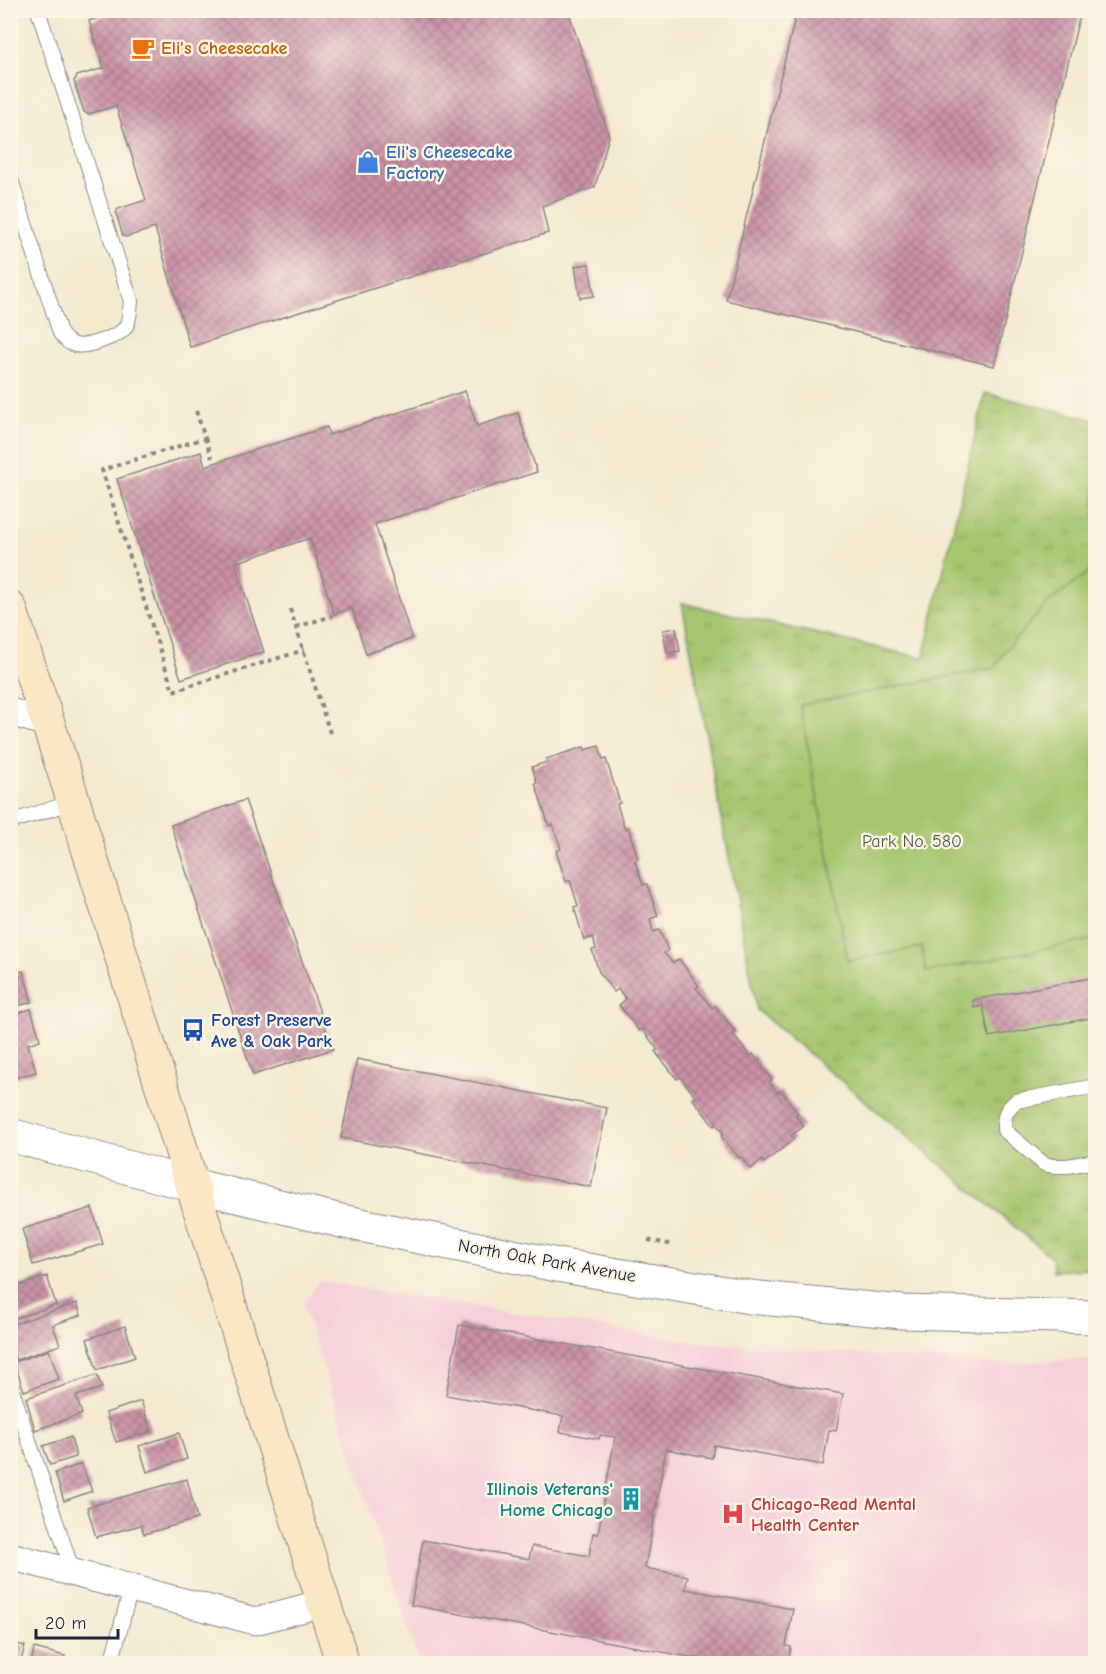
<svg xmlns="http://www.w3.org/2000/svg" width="1106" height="1674" viewBox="0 0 1106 1674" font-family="'Comic Neue',sans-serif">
<defs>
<pattern id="park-tufts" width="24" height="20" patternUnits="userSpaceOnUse" patternTransform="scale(1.5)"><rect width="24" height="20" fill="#a6c66e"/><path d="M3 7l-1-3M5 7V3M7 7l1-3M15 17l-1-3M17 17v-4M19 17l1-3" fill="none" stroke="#8faa60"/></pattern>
<pattern id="building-cross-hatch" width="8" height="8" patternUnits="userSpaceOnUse" patternTransform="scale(1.5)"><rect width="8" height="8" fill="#cb92a7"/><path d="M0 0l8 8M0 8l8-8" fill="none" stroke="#a47789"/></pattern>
</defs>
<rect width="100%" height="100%" fill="#fcf5e5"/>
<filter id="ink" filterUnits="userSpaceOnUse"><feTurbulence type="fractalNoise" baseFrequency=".0167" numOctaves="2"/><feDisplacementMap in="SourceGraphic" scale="12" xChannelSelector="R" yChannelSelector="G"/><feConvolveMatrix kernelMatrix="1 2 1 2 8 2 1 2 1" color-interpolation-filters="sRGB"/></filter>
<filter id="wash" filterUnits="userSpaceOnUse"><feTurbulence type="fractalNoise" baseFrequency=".008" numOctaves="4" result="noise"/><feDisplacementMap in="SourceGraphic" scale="24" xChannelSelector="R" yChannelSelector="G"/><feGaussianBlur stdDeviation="1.35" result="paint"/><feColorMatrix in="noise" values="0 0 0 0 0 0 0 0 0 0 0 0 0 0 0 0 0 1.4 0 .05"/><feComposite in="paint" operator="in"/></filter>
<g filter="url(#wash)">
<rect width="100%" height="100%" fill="#f3ead0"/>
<path fill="#f6cfd9" d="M319,1281L695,1342L995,1364L1095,1359V1663H419L303,1305Z"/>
<path fill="url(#park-tufts)" stroke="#647454" stroke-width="1.5" d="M985,393L1095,420V1269L1053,1271L1052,1258L757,1010L682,603L923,658Z"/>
<path fill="#a6c66e" stroke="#647454" stroke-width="1.5" d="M1095,567V939L926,972L922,947L848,961L800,705L994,668L1004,652L1047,604Z"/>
<g id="blocks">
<path fill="url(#building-cross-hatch)" d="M120,10H568L609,136L595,187L542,206L548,233L190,347L155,228L126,237L123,236L116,213L118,209L146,200L116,106L88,114L84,112L74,81L77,76L104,68L89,21Z
M797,10H1081L994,366L726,300Z
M589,264L594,296L580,298L575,266Z
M465,391L477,426L518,413L537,472L375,524L412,639L366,654L352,608L334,614L310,538L235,563L264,652L181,679L117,479L201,452L205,466L327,427L329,435Z
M676,628L680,651L667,653L663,630Z
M599,746L603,760L606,759L620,803L617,804L625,829L628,827L638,859L635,861L643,885L647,884L658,916L650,919L653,932L659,930L668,950L664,953L673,963L679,959L699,986L696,988L712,1008L715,1006L736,1032L733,1035L750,1056L753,1054L772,1080L769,1082L778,1093L781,1091L798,1113L795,1115L804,1126L791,1136L794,1139L764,1163L762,1160L750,1169L741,1157L739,1158L721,1136L724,1134L716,1124L714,1126L693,1099L696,1097L680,1077L677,1079L655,1051L658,1050L642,1029L639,1031L619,1005L626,999L618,989L614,992L599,972L592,950L596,949L593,937L584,940L574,907L578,906L570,880L566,882L556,851L561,849L553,824L549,826L535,783H537L532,767L547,762L546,759L584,747L585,750Z
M245,800L333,1049L253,1075L171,825Z
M23,971L32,1002L10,1008V975Z
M1096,977V1017L989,1037L983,1006L974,1008L973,1000Z
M31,1009L40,1040L28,1044L36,1072L10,1079V1015Z
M357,1059L607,1108L591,1187L341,1138Z
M92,1208L103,1244L33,1265L22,1229Z
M11,1245L17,1270L10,1272V1246Z
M47,1276L56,1305L10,1320V1289Z
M77,1303L81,1315L53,1325L60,1345L16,1360L10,1344V1325Z
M459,1325L843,1394L836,1431L829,1430L823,1465L714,1445L712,1458L666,1449L645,1568L688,1576L685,1589L793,1609L786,1646L791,1647L788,1664H727L411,1605L423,1540L529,1559L532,1546L589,1556L593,1533L598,1534L615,1437L600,1435L599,1439L560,1432L563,1416L446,1395Z
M125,1326L135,1357L97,1370L87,1339Z
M49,1350L59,1379L24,1391L14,1362Z
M97,1375L102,1388L76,1396L82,1414L35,1430L26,1398Z
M141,1401L151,1431L116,1442L106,1413Z
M179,1433L187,1459L147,1472L139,1446Z
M71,1437L76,1457L50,1465L43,1446Z
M81,1464L92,1491L64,1501L55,1473Z
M187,1479L197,1519L144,1534L141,1525L96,1537L87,1507Z
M10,1642L25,1646L20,1664H10Z
M34,1648L65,1656L63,1664H31Z"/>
</g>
</g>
<g filter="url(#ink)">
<use href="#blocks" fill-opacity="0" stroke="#8a8686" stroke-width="1.5"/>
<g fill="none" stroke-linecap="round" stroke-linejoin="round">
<g stroke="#8a8686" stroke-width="16">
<path id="service" d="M10,177L60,333C64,339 68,343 75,345C85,348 117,337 124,329C130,322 130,310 131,301L38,10
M10,822L73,802
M1096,1086L1016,1101C1005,1111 1004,1115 1004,1130L1044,1164L1053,1166H1068L1096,1161
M10,1384L73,1572
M111,1664L131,1588"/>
</g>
<g stroke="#8a8686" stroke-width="29">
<path id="minor" d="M10,712L48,723
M10,1556L255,1621L323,1603"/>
</g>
<g stroke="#8a8686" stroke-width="35">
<path id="tertiary" d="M10,1135L192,1185L341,1221L557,1265L750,1297L902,1312L1096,1317"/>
</g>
<g stroke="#8a8686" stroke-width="35">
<path id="secondary" d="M10,608L69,787L213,1252L343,1664"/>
</g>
<path stroke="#8a8686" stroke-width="4" stroke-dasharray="4.5 4.5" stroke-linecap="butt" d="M196,411L205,438L102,470L173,691L304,650
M205,438L212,458
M290,609L331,736
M296,627L332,616
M648,1240L674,1245"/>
<use href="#service" stroke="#fff" stroke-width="14"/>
<use href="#minor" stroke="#fff" stroke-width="27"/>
<use href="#tertiary" stroke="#fff" stroke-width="33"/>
<use href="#secondary" stroke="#fae7c3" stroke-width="33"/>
</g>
</g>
<defs>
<g id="cafe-bare" transform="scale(1.8)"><path d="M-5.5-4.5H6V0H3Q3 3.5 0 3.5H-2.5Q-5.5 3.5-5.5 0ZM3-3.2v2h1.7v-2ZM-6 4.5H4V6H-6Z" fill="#e8710a" stroke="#fcf5e5" stroke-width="2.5" paint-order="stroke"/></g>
<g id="shop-bare" transform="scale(1.8)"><path d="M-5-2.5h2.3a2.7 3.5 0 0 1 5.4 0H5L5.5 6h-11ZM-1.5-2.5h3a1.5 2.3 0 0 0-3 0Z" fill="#3f7fe0" stroke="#fcf5e5" stroke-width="2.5" paint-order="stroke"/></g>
<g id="bus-bare" transform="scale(1.8)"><path d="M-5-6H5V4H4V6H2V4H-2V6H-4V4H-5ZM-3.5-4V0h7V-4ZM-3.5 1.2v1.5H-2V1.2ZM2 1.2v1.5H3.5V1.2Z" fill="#1a4fb4" stroke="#fcf5e5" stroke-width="2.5" paint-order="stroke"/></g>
<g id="building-bare" transform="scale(1.8)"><path d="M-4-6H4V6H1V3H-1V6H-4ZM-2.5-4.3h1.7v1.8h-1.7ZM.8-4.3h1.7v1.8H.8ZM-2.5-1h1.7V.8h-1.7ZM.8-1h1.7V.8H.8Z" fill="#0f9aa8" stroke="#fcf5e5" stroke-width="2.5" paint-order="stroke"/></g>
<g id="hospital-bare" transform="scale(1.8)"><path d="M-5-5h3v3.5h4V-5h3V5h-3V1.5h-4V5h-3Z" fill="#e0444e" stroke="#fcf5e5" stroke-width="2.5" paint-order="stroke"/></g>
</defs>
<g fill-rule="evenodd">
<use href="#cafe-bare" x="143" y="48"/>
<use href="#shop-bare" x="368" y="162"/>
<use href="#bus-bare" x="193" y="1030"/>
<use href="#building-bare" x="631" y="1499"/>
<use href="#hospital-bare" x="733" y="1514"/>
</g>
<g text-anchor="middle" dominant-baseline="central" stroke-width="5" stroke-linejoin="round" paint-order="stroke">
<g font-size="18" font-weight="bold" fill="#c56008" stroke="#fcf5e5" text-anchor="start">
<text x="161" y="48">Eli’s Cheesecake</text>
</g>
<g font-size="18" font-weight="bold" fill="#366cbe" stroke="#fcf5e5" text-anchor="start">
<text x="386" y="152">Eli's Cheesecake<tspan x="386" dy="21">Factory</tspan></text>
</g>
<g font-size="18" fill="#505b4d" stroke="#fcf5e5">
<text x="912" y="841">Park No. 580</text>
</g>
<g font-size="18" font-weight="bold" fill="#164399" stroke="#fcf5e5" text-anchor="start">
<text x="211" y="1020">Forest Preserve<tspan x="211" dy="21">Ave &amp; Oak Park</tspan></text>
</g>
<g font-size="18" fill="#22223b" stroke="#fcf5e5">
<text transform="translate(547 1261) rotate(10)">North Oak Park Avenue</text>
</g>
<g font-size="18" font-weight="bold" fill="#0d838f" stroke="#fcf5e5" text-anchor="end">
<text x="613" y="1489">Illinois Veterans'<tspan x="613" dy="21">Home Chicago</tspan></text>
</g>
<g font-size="18" font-weight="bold" fill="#be3a42" stroke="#fcf5e5" text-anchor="start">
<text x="751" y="1504">Chicago-Read Mental<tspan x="751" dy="21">Health Center</tspan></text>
</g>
</g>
<rect width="1106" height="1674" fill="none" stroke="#fcf5e5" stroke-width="36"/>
<path d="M36 1629v9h82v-9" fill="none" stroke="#22223b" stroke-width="3"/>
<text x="45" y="1629" font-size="18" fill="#22223b" stroke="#fcf5e5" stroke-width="4.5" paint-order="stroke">20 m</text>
</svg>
